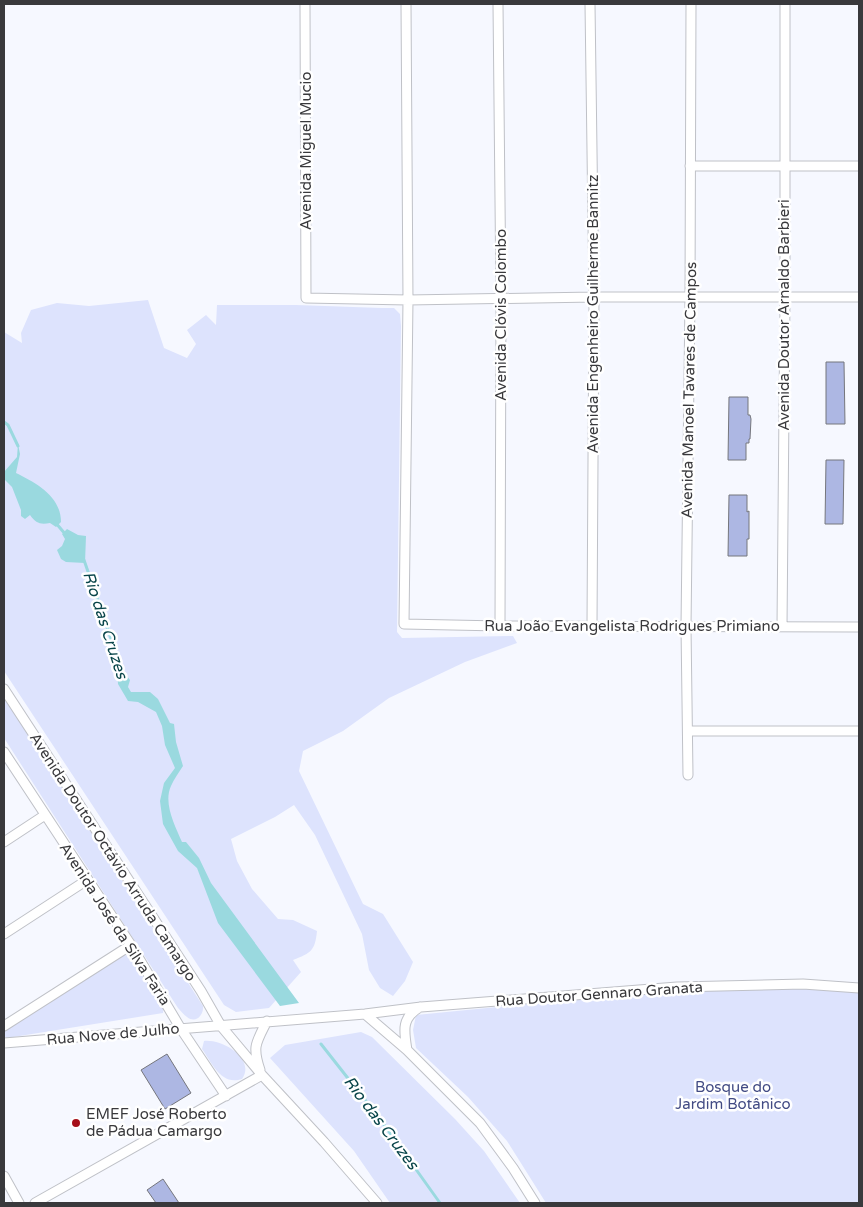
<svg xmlns="http://www.w3.org/2000/svg" width="863" height="1207" viewBox="0 0 863 1207" font-family="'Varela Round',sans-serif">
<rect width="100%" height="100%" fill="#f6f8ff"/>
<path fill="#dde3fd" d="M148,300L164,348L187,358L196,344L187,330L206,315L216,325L217,305H296L382,308H394L400,314L401,326L397,632L402,638L513,636L517,643L465,662L389,698L343,731L303,751L299,771L363,904L383,914L413,962L405,981L393,996L380,988L369,970L362,934L315,835L294,805L275,817L231,839L237,861L252,889L278,919L293,920L317,931C315,951 311,953 293,960L301,972L269,1008L236,1012L224,1005L4,671V332L22,343L21,333L31,310L57,303L89,306Z
M4,697L203,1006C204,1015 196,1024 187,1017C184,1015 181,1011 178,1008L4,738Z
M124,955L130,956L164,1006L163,1013L7,1038L4,1036L5,1031Z
M787,985L859,991V1203H546L507,1141L468,1097L416,1048L413,1030L416,1015L693,988Z
M361,1032L372,1037L455,1119L484,1151L520,1203H390L354,1151L270,1058L285,1045Z
M204,1041C223,1039 256,1059 242,1079C221,1086 212,1063 202,1049Z"/>
<path fill="#9ad9df" d="M18,444L20,454L16,473C36,483 61,496 61,522L56,527L50,523C40,525 36,523 30,515L25,519L21,516V510L12,487L4,479V472L17,457Z
M67,529L78,535L86,536L85,563L66,562L61,559L57,550L62,546L65,539L62,534Z
M117,668H121L130,680L128,687L131,692H150L158,699L170,723L174,724L176,742L183,766C179,772 174,779 171,786C163,803 175,826 182,842H186L199,858L211,883L299,1003L280,1006L218,923L197,868L178,851L163,824L160,801L164,783L175,768L165,745L162,726L156,712L138,702L128,701L118,684Z"/>
<g fill="none" stroke-linecap="round" stroke-linejoin="round">
<path stroke="#9ad9df" stroke-width="3" d="M4,422L8,425L18,446
M55,522L66,535
M84,560L117,656L120,671
M321,1044L380,1119L440,1203"/>
</g>
<path fill="#adb7e3" stroke="#75767c" d="M826,362H844L845,424H826Z
M729,397H748V415H750L751,419L750,439H749V443H746V460H728Z
M826,460H844L843,524H825Z
M729,495H747V512L749,511V539H747V556H728Z
M167,1054L191,1093L165,1109L141,1070Z
M163,1179L179,1203H156L147,1190Z"/>
<g fill="none" stroke-linecap="round" stroke-linejoin="round">
<g stroke="#bfc1c7" stroke-width="11">
<path id="minor" d="M305,4L306,298L408,300L594,297H859
M406,4L408,300L404,624L500,626L859,627
M498,4L501,298L500,626
M590,4L594,297L592,625
M690,166H859
M782,627L785,298V4
M4,689L201,991L221,1026L262,1075L324,1142L377,1203
M688,731H859
M4,752L131,945L181,1029L226,1096
M688,775L686,627L690,297L691,4
M4,842L45,815
M4,934L87,880
M365,1014L407,1050L480,1123L513,1168L535,1203
M4,1026L131,945
M4,1043L365,1014L421,1007L677,987L803,984L859,988
M407,1050C404,1031 401,1018 420,1007
M260,1070C252,1046 256,1043 267,1021
M4,1176L19,1203
M35,1203L262,1075"/>
</g>
<use href="#minor" stroke="#fff" stroke-width="9"/>
</g>
<circle fill="#a60f19" stroke="#fff" stroke-width="2" cx="76" cy="1123" r="5"/>
<g text-anchor="middle" dominant-baseline="central" stroke-width="5" stroke-linejoin="round" paint-order="stroke">
<g font-size="15" fill="#39393c" stroke="#fff">
<text transform="translate(306 151) rotate(-90)">Avenida Miguel Mucio</text>
<text transform="translate(593 314) rotate(-90)">Avenida Engenheiro Guilherme Bannitz</text>
<text transform="translate(501 315) rotate(-90)">Avenida Clóvis Colombo</text>
<text transform="translate(784 315) rotate(-90)">Avenida Doutor Arnaldo Barbieri</text>
<text transform="translate(689 390) rotate(-89)">Avenida Manoel Tavares de Campos</text>
<text x="632" y="626">Rua João Evangelista Rodrigues Primiano</text>
<text transform="translate(113 857) rotate(57)">Avenida Doutor Octávio Arruda Camargo</text>
<text transform="translate(115 924) rotate(57)">Avenida José da Silva Faria</text>
<text transform="translate(599 994) rotate(-4)">Rua Doutor Gennaro Granata</text>
<text transform="translate(113 1034) rotate(-5)">Rua Nove de Julho</text>
</g>
<g font-size="15" fill="#424b84" stroke="#fff">
<text x="733" y="1087">Bosque do<tspan x="733" dy="17">Jardim Botânico</tspan></text>
</g>
<g font-size="15" fill="#39393c" stroke="#fff" text-anchor="start">
<text x="86" y="1114">EMEF José Roberto<tspan x="86" dy="17">de Pádua Camargo</tspan></text>
</g>
<g font-size="16" font-style="italic" fill="#09454a" stroke="#fff">
<text transform="translate(105 625) rotate(72)">Rio das Cruzes</text>
<text transform="translate(381 1123) rotate(53)">Rio das Cruzes</text>
</g>
</g>
<rect width="863" height="1207" fill="none" stroke="#39393c" stroke-width="10"/>
</svg>
